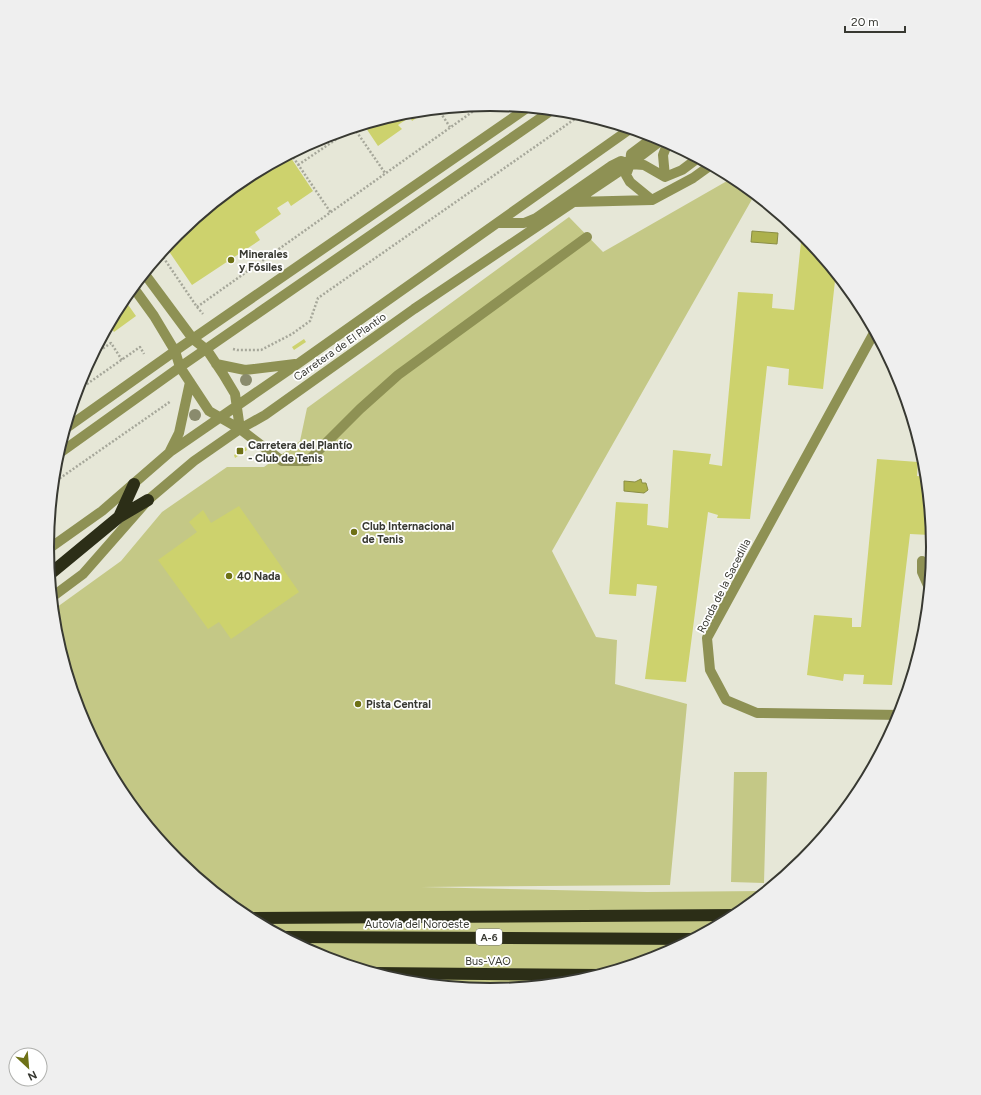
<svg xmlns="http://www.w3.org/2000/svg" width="981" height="1095" viewBox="0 0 981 1095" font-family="Figtree,sans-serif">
<rect width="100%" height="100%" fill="#e6e7d7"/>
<path fill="#c4c886" d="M734,177L755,194L552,551L596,637L617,640L615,684L687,704L670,885L421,887L647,892L767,891L737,916L660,957L577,983L490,991L404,982L321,957L244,916L177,861L122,794L81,717L55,634L53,610L121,561L162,512L227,467H264L300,441L307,408L569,217L603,252Z
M734,772H767L764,883L731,882Z"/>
<path fill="#adb14c" stroke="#8a8d44" d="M752,231L778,233L777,244L751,242Z
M641,479L642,483H646L648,490L644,493L624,491V481L635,482Z"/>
<path fill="#cdd26d" d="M428,110L412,121L410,117L398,125L402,129L378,146L364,125L404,112Z
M289,155L313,191L291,206L288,201L277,208L281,214L255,232L260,240L192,285L166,247L177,234L244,179L253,174L255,177L265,170L264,168Z
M802,232L836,272L823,389L788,385L789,369L767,366L750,519L717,518L718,515L708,512L686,682L645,679L657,586L637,584L636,596L609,594L616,502L648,504L647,525L668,528L673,450L711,454L709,464L722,466L738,292L773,294L772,308L794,310Z
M124,299L136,316L114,332L110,326L107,328Z
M304,339L306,342L294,350L292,347Z
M246,447L247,450L235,458L234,455Z
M877,459L918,462L917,476L927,477L934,548V551H928L930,535L910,534L892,685L863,684L864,675L844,674L843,681L807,675L814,615L852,618V627H861Z
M239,506L299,592L231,639L219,622L208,629L158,560L197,532L189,522L203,510L211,523Z"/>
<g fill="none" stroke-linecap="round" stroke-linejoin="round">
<path stroke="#a6a79a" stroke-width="2.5" stroke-dasharray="2 2" stroke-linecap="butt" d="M438,109L450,127
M354,128L385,173
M291,154L331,213
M298,165L353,128
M161,254L197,307L482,105
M197,307L203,314
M233,349L237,350H261L292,334L310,321L318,298L582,114
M93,355L111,343L122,360
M77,391L140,347L144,354
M53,483L171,401"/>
<path stroke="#8e9154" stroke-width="10" d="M668,142L663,155L665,177L682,170L698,158
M652,200L630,182L626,175L630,164L631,154L655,136
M574,202L652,200L693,178L711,165
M497,223H524L536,218L611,166L621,161L630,164L644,165L665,177
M144,273L193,339L207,350L223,374L235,394L240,429
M133,287L154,316L175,351L180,367L209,411L240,429L282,461H308L360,409L398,375L587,237
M875,331L707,638L710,670L726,700L757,713L901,715
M216,364L245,370L295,364
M65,429L175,351L527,108
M170,451L179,433L190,382
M57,455L180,367L552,110
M47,550L102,511L170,452L299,363L630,129
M922,561V572L930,590
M52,597L83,574L148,500L194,461L240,429L265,415L414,309L630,164L663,139"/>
<path stroke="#2c2e17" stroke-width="12" d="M119,517L134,484
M50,574L119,517L148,500
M248,918L739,915
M282,937L695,939
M374,973L601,975"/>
</g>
<g fill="#8a8b6d">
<circle cx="246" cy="380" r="6"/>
<circle cx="195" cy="415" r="6"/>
</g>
<g fill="#6e7116" stroke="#fff" stroke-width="1.5">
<circle cx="231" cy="260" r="4"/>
<rect x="236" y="447" width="8" height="8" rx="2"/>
<circle cx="354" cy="532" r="4"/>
<circle cx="229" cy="576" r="4"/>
<circle cx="358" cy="704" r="4"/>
</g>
<g text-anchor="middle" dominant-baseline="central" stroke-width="3.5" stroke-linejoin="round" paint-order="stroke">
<rect fill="#fff" stroke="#747470" stroke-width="1" x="476" y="929" width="26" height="16" rx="3"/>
<g font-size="10" font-weight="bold" fill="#383932">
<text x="489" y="937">A-6</text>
</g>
<g font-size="11" font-weight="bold" fill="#383932" stroke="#fff" text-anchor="start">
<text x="239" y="254">Minerales<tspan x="239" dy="13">y Fósiles</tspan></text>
<text x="248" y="445">Carretera del Plantío<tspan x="248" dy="13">- Club de Tenis</tspan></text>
<text x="362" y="526">Club Internacional<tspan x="362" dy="13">de Tenis</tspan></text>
<text x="237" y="576">40 Nada</text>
<text x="366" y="704">Pista Central</text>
</g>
<g font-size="11" fill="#383932" stroke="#fff">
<text transform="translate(340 347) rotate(-35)">Carretera de El Plantío</text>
<text transform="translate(724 586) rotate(-63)">Ronda de la Sacedilla</text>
<text x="417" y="924">Autovía del Noroeste</text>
<text x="488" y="961">Bus-VAO</text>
</g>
</g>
<path d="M0 0H981V1095H0ZM54 547a436 436 0 1 1 872 0a436 436 0 1 1-872 0Z" fill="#efefef" fill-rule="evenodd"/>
<path fill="none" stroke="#383932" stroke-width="2" d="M54 547a436 436 0 1 1 872 0a436 436 0 1 1-872 0Z"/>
<g transform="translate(28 1067) rotate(154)"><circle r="19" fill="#ffffff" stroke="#afb0ad"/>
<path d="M0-3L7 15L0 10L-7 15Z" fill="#6e7116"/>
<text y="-6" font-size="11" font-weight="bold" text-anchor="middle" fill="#383932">N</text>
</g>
<path d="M845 26v6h60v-6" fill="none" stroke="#383932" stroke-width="2"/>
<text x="851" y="26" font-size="12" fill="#383932" stroke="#ffffff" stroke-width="3" paint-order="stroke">20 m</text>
</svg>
